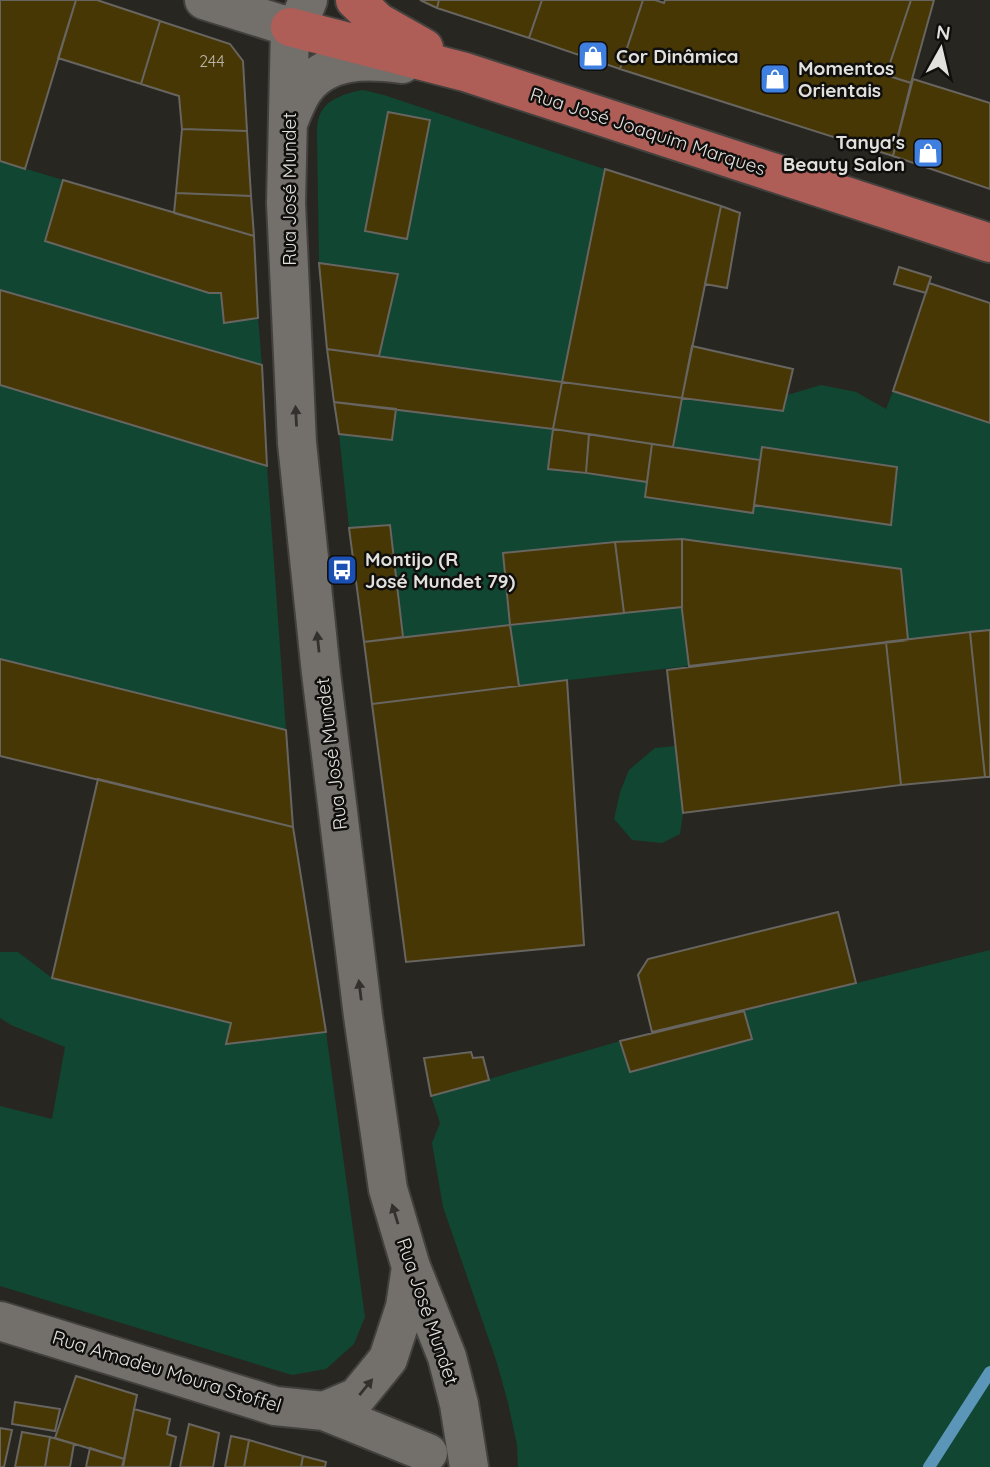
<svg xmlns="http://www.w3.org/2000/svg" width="990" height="1467" viewBox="0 0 990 1467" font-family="Quicksand,sans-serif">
<rect width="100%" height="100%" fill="#282621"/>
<path fill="#104632" d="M363,90L384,95L604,169L562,382L379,356L398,274L319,263L317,135C317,129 317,122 319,117C325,99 346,93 363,90Z
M0,161L63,180L45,241L209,293H221L225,323L258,318L262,365L0,290Z
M0,385L267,466L286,730L0,659Z
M821,385L856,392L886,409L893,391L990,423V630L908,640L900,569L682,539L615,542L503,553L510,625L682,607L689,666L519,686L510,625L403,637L390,525L349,528L339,434L391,440L396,409L553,429L549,469L647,482L646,497L753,513L754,505L890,524L897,467L763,447L760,460L673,447L682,398L783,411L787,395Z
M675,746L683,813L680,834L662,843L632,840L614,819L620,792L629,770L655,748Z
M990,950V1467H518L517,1445L508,1403L497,1363L443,1207L432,1143L440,1123L431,1096L620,1041L751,1038L744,1011Z
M0,952H18L52,978L231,1023L226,1044L326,1032L365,1317L354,1344L326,1369L292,1375L0,1286V1106L52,1119L65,1047L11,1025L0,1018Z"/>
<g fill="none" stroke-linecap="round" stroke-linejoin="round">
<path stroke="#5b95b8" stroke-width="12" d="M929,1467L990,1372"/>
</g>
<path fill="#463705" stroke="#686560" stroke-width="2" d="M0,0H76L25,169L0,161Z
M76,0H97L160,21L141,84L58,58Z
M420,0H439L437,8Z
M439,0H542L529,38L437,8Z
M542,0H643L620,69L529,38Z
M643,0H655L664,3L665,0H911L886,75L911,83L893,156L620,69Z
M911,0H934L911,83L886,75Z
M160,21L230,44L243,61L247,131L182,129L179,96L141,84Z
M913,79L990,103V189L893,156Z
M388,112L430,120L407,239L365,231Z
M182,129L247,131L251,196L176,193Z
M605,169L721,206L682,398L562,382Z
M63,180L254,236L258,318L224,323L221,293H209L45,241Z
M176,193L251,196L254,236L174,213Z
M721,206L740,213L727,288L705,284Z
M319,263L398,274L379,356L327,349Z
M899,267L931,277L926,293L894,284Z
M929,283L990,303V423L893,391Z
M0,290L262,365L267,466L0,385Z
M692,346L793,369L783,411L682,398Z
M327,349L562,382L553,429L334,402Z
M562,382L682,398L673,447L553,429Z
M334,402L396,409L392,440L339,434Z
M553,429L589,434L586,473L548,469Z
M589,434L652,444L647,482L586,473Z
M652,444L760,460L753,513L645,497Z
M762,447L897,467L891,525L754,505Z
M390,525L403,637L364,642L349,528Z
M682,539L901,569L908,640L689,666L682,610Z
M682,539V607L624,613L615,542Z
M615,542L624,613L510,625L503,553Z
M510,625L519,686L372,704L364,642Z
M990,630V777H985L970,632Z
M970,632L985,777L901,785L886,642Z
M886,642L901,785L683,813L667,670Z
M0,659L286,730L293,827L0,756Z
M567,680L584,945L406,962L372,704Z
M98,779L293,827L326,1032L226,1044L231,1023L52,978Z
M838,912L856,983L652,1032L638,975L648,959Z
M744,1011L752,1039L630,1072L620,1041Z
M471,1052L473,1058L483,1057L489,1080L431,1096L424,1058Z
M76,1376L137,1395L124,1459L55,1438Z
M15,1402L60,1409L55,1431L12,1424Z
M134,1409L170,1419L167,1434L176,1437L170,1467H123Z
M189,1424L219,1433L213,1467H180Z
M0,1428L12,1430L4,1467H0Z
M22,1432L50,1437L45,1467H15Z
M231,1436L249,1440L244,1467H225Z
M50,1437L74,1444L70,1467H45Z
M249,1440L303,1456L301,1467H244Z
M90,1448L124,1459L122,1467H86Z
M303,1456L326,1462L325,1467H301Z"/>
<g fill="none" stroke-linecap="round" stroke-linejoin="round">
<g stroke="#43413e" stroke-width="42">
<path id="minor" d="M204,0L290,27
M290,27L286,203L297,443L321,673L363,1016L388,1189L411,1267L447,1357L459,1404L469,1467
M290,27L300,20L308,0
M289,121C293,111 297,100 303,91C325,58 366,59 402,64
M0,1321L275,1406L324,1411L357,1397L388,1359L405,1307L411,1267
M324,1411L428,1453"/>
</g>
<g stroke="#43413e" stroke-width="42">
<path id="major" d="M355,0L378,22L424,48
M290,27L465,72L990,243"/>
</g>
<use href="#minor" stroke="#73706b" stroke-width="38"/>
<use href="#major" stroke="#af5d57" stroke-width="38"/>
</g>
<defs><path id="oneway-solid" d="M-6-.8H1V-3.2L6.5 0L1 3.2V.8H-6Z" transform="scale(1.75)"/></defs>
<g fill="#33312e">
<use href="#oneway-solid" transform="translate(296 416) rotate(-93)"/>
<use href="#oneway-solid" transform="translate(318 642) rotate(-96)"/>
<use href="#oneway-solid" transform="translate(360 990) rotate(-97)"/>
<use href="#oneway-solid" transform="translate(395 1214) rotate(-107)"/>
<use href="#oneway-solid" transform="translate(366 1387) rotate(-51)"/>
</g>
<defs>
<g id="shop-square" transform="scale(1.575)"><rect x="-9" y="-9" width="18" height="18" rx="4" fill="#3f7fe0" stroke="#100f0d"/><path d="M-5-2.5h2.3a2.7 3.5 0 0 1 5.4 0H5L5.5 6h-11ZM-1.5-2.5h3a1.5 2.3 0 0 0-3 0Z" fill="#fff"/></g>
<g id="bus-square" transform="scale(1.575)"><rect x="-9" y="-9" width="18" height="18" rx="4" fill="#1a4fb4" stroke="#100f0d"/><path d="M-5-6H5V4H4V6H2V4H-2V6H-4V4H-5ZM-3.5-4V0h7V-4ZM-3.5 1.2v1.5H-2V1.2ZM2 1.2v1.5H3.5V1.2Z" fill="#fff"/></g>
</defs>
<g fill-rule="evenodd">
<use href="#shop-square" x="593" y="56"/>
<use href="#shop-square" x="775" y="79"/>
<use href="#shop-square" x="928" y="153"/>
<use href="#bus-square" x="342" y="570"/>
</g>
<g text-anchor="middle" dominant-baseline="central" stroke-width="5" stroke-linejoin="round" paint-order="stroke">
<g font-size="16" fill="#bbb6a8">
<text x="212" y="61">244</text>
</g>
<g font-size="19" font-weight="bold" fill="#e2e1de" stroke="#100f0d" text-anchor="start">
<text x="616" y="56">Cor Dinâmica</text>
<text x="798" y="68">Momentos<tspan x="798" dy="22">Orientais</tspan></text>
<text x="905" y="142" text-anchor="end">Tanya's<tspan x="905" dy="22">Beauty Salon</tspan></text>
<text x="365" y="559">Montijo (R<tspan x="365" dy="22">José Mundet 79)</tspan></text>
</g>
<g font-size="19" fill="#e2e1de" stroke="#100f0d">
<text transform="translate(648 131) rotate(18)">Rua José Joaquim Marques</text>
<text transform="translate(289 189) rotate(-90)">Rua José Mundet</text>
<text transform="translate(331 754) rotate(-97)">Rua José Mundet</text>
<text transform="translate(428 1311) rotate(71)">Rua José Mundet</text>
<text transform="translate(167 1371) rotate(17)">Rua Amadeu Moura Stoffel</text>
</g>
</g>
<g transform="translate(941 49) rotate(8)" stroke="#100f0d" stroke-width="5" paint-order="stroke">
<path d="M0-5L12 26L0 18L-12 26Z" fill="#e2e1de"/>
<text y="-10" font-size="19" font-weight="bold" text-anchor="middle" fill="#e2e1de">N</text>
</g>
</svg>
